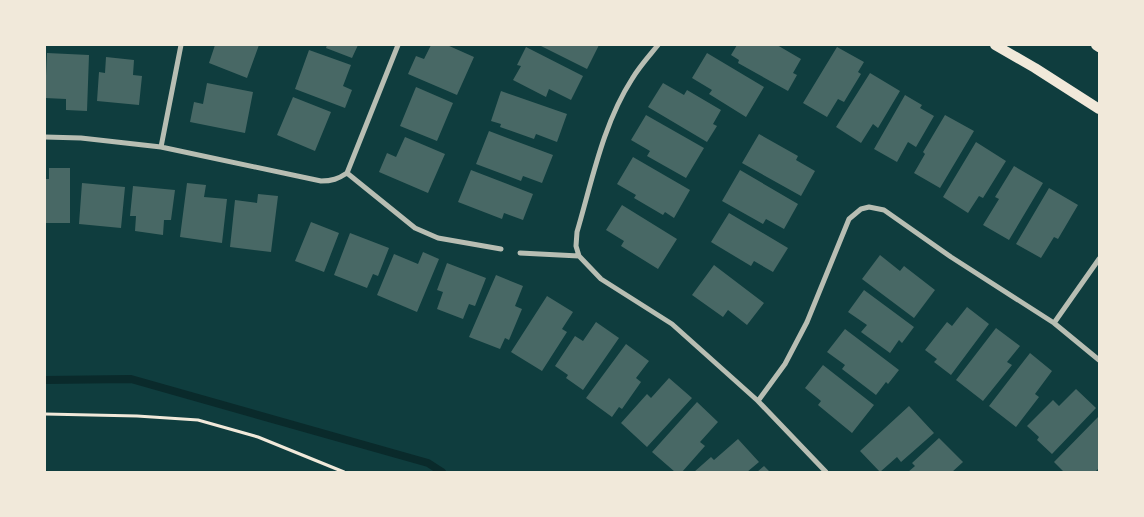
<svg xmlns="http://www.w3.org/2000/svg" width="1144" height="517" viewBox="0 0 1144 517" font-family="Montserrat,sans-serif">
<rect width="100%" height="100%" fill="#0f3d3e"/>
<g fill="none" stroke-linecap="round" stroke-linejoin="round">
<path stroke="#0a2a2b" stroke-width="8" d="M45,380L131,379L428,463L442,472"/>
</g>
<path fill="#486865" d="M215,45H259L247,78L209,63Z
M327,45H358L352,58L326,48Z
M431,45H447L474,57L457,95L408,74L416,56L424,59Z
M539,45H599L587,69Z
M737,45H777L801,59L793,73L797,75L788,91L738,63L739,60L731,55Z
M526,47L583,76L571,100L549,89L546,97L513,80L521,66L517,65Z
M837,47L864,62L858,72L861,74L844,102L838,99L827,117L803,103Z
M309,50L351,65L343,86L352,90L345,108L295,89Z
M47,53L89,55L87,111L66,110V99L45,98Z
M707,53L764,87L746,117L709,94L712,90L692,78Z
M106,57L134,60L133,75L142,76L139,105L97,101L99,72L105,73Z
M870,73L900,91L878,128L873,124L861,143L836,127Z
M207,83L253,92L245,133L190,122L194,102L203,104Z
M663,83L684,95L687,90L721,110L713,124L717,126L707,142L648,107Z
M416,87L453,103L437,141L400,126Z
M501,91L567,114L557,142L536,134L534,139L500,127L501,124L491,121Z
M905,95L922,105L920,108L934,116L916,147L908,142L897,162L874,149Z
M293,97L331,112L315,151L277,135Z
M646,115L704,148L686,178L647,156L650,151L631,140Z
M945,115L974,131L940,188L914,173L925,154L923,152Z
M489,131L553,155L542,183L523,176L521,181L476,164Z
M759,134L798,156L796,160L815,171L801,196L742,163Z
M405,137L445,154L428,193L379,172L387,153L396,157Z
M976,142L1006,161L983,198L979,196L968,213L943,197Z
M633,157L690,190L674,218L665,212L663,215L634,198L636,195L617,184Z
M1014,166L1043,183L1009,240L983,225L999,199L995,197Z
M49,168H70V223H45V179H49Z
M471,170L533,194L523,220L504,213L502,219L458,202Z
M740,170L798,204L784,229L766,219L763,224L722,201Z
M82,183L125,187L121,228L79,224Z
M187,183L206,185L204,197L227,199L222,243L180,237Z
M133,186L175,190L171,220H164L163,235L135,231L136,216H130Z
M1049,188L1078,205L1058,239L1054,237L1041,258L1016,244Z
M258,194L278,196L271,252L230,247L235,200L257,203Z
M622,205L677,239L658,269L621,246L624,241L606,230Z
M729,213L788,248L773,272L754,261L751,266L711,242Z
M311,222L339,233L324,272L295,261Z
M350,233L389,248L378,276L373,274L367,288L334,275Z
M423,252L439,259L417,312L377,295L394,254L418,264Z
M880,255L900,271L904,266L935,290L914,318L862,279Z
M447,263L486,278L475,306L469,304L463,319L437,309L443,292L437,290Z
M714,265L764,303L747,325L728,310L723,317L692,295Z
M496,275L523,286L515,306L522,309L509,340L505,338L500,349L469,337Z
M864,290L914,327L902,343L899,340L890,353L861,332L867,325L848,312Z
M547,296L573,312L562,329L567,332L542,371L511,352Z
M967,307L989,324L951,375L934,362L937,359L925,350L947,322L952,326Z
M596,322L619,338L583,390L566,378L568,375L555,366L575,336L583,341Z
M996,328L1020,346L1007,362L1012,365L983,401L956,380Z
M845,329L899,370L888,384L886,382L876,395L842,369L845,365L827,352Z
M626,344L649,361L636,378L641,382L622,409L619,407L612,417L586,398Z
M1030,353L1052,371L1035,394L1039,397L1016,427L989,406Z
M823,365L874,405L852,433L818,405L821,401L805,388Z
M669,378L692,398L647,447L621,423L647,394L651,398Z
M1076,389L1096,408L1052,454L1037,440L1039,437L1027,426L1053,400L1059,406Z
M697,402L718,422L700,442L705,446L682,472H675L652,452Z
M909,406L934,433L901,462L897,457L880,472L860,451Z
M1099,416V468L1095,472H1064L1054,462Z
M939,438L963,462L952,472H908L915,466L912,463Z
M738,439L759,462L747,472H694L711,457L714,460Z
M764,466L770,472H757Z"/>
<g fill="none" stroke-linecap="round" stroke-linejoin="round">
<path stroke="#f1e9da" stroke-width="3" d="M45,414L137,416L198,420L258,437L344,472"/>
<path stroke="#b8beb3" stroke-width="5" d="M45,137L81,138L161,147L321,181C332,181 338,179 347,173L415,228L438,238L501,249
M161,147L181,45
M347,173L398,45
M520,253L579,256L601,279L672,324L758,401L826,472
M579,256L576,246L577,232C592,181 603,124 632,79C639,67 649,56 658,45
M1054,323L1099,259
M758,401L785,364L807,322L849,219L861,209L869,207L884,210L951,257L1054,323L1099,360"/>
<path stroke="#f1e9da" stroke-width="10" d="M995,45L1035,68L1099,109
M1096,45L1099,47"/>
</g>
<rect width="1144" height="517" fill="none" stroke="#f1e9da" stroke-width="92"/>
</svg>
